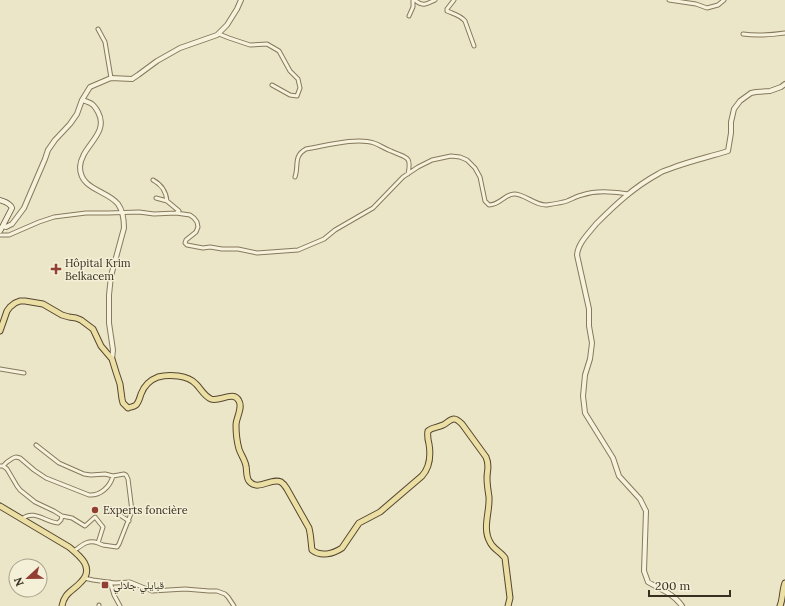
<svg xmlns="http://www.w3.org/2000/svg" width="785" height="606" viewBox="0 0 785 606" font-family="Lora,'Noto Naskh Arabic',serif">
<rect width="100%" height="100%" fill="#ece6c8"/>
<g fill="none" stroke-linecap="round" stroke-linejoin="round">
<g stroke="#86795e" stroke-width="5">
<path id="minor" d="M415,0C422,7 427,4 435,0
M454,0L447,9V11C454,14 460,15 465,21L474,46
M669,0L696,4L707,8L718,5L724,0
M409,16L413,7V0
M98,29L105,42L111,78
M219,34L229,38L250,45L267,44L279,51L290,71L298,79L300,88L297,96L290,95L272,85
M743,34C757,36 771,35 785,33
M295,177C299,166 293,156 306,149C325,146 356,137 374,143C380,145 385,149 391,151C406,158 412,155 408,174
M153,180C162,185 166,191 167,201L179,211L176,213
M156,198L167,201
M0,235H9L39,222L54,217L86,213H108L139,212L154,214L176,213L190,215L194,218L197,222L198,227L196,232L186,240L185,243L187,245L203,248L210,247L222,249H238L257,253L298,250L324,239L335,230L373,208L403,177L418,167L432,160L451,156L460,157L467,160L475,168L480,177L485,201L489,205C500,205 505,194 514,194C525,194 534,205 546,205C553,204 561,203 567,201C572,199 577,196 582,195C598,190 612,192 628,194
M0,369L24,373
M36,445L59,463L84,474L91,475L105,474L113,476
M0,466H3L7,469L17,486L20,490L35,502L54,511L62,516L61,520L58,523C45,522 34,509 22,519
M3,466L7,462L13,458L16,457L20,458L34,470L46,478L89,495C100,496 110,487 113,476L124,474L126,475L128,479L132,511L119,544L117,547L103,545L98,543
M109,508L129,521
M62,516L72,518L85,526L95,517L103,527L98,543C88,539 82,545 74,551
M84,578L93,580L115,583L130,582L152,591L185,589L209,591H217L225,594L228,597L234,606
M110,582L114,595L120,606
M99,606V605"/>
</g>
<g stroke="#86795e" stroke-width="6">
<path id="tertiary" d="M82,100C91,103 93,103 98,112C110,134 81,146 80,167C80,190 107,190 118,204C123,211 124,220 124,228L111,276L109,295V323L113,350L112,359
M3,226L6,227L12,224L24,208L45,159L48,150L55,140L70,124L77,114L82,100L90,87L111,78L132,79L138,75L157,61L180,48L217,35L227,25L237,9L241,0
M682,606C674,594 660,589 648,582L644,571L646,511L640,499L619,476L613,458L585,413L583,396L585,375L590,359L592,343L589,326V309L577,255C578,243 589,233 596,224C615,205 634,187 658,174C662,171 667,170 672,168C690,161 709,157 728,151L731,133V122L734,109L740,101L751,93L756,92L770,91L781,87L785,84"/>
</g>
<g stroke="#685a41" stroke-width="6">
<path id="secondary" d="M0,200C5,202 10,203 12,208L0,231"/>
</g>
<g stroke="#554732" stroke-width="7">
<path id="primary" d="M0,331L7,311L10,307L15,303L20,301H25L43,304L62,315L69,317L76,318L81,320L93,329L101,346L112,359L116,372L120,384L122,399L123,403L128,408C130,407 134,407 136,405C139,402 140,397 141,394C144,386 150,380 158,377C169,374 188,375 196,384C201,389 204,396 211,399C220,402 234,390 239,401C243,408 236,418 236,425C236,432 237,442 239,449C241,455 245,460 246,466C247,471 246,477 249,481C258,492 271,477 281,482C284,484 285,486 287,489L309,528C311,536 311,543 312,550C321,557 333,554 342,548L359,523L380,512L422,476C430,467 431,456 429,444C428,440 427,436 428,431C432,427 437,428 443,425C446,424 450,419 454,419C457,419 460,422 462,424L486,457C490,466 487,469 487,478C487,485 488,490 489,497C490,512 482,528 490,542C493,549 501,552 505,558L510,598L508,606
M0,506L69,547C80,556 95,568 81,582C73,591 64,593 62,606
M780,606C783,599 782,591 785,583"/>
</g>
<use href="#minor" stroke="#f7f2db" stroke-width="3"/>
<use href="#tertiary" stroke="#f7f2db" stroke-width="4"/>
<use href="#secondary" stroke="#f7f2db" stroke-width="4.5"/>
<use href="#primary" stroke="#ecdfa3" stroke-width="5"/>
</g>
<g fill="#913f32" stroke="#f4efd7" stroke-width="1.5">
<path d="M54 263h4v4h4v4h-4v4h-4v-4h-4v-4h4z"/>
<circle cx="95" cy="510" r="4"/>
<rect x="101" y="581" width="8" height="8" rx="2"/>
</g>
<g text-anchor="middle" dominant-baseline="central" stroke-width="3" stroke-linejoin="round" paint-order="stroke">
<g font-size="11" fill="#382f21" stroke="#f4efd7" text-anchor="start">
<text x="65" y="263">Hôpital Krim<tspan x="65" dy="13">Belkacem</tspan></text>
<text x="103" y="510">Experts foncière</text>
<text x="113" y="585">قبايلي جلالي</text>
</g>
</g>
<g transform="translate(28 578) rotate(248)"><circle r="19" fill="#f4efd7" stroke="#a9a28e"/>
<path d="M0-3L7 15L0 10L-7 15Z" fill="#913f32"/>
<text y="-6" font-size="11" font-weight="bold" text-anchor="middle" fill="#382f21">N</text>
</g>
<path d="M649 590v6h81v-6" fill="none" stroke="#382f21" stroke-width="2"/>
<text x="655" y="590" font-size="12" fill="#382f21" stroke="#f4efd7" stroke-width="3" paint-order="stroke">200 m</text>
</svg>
